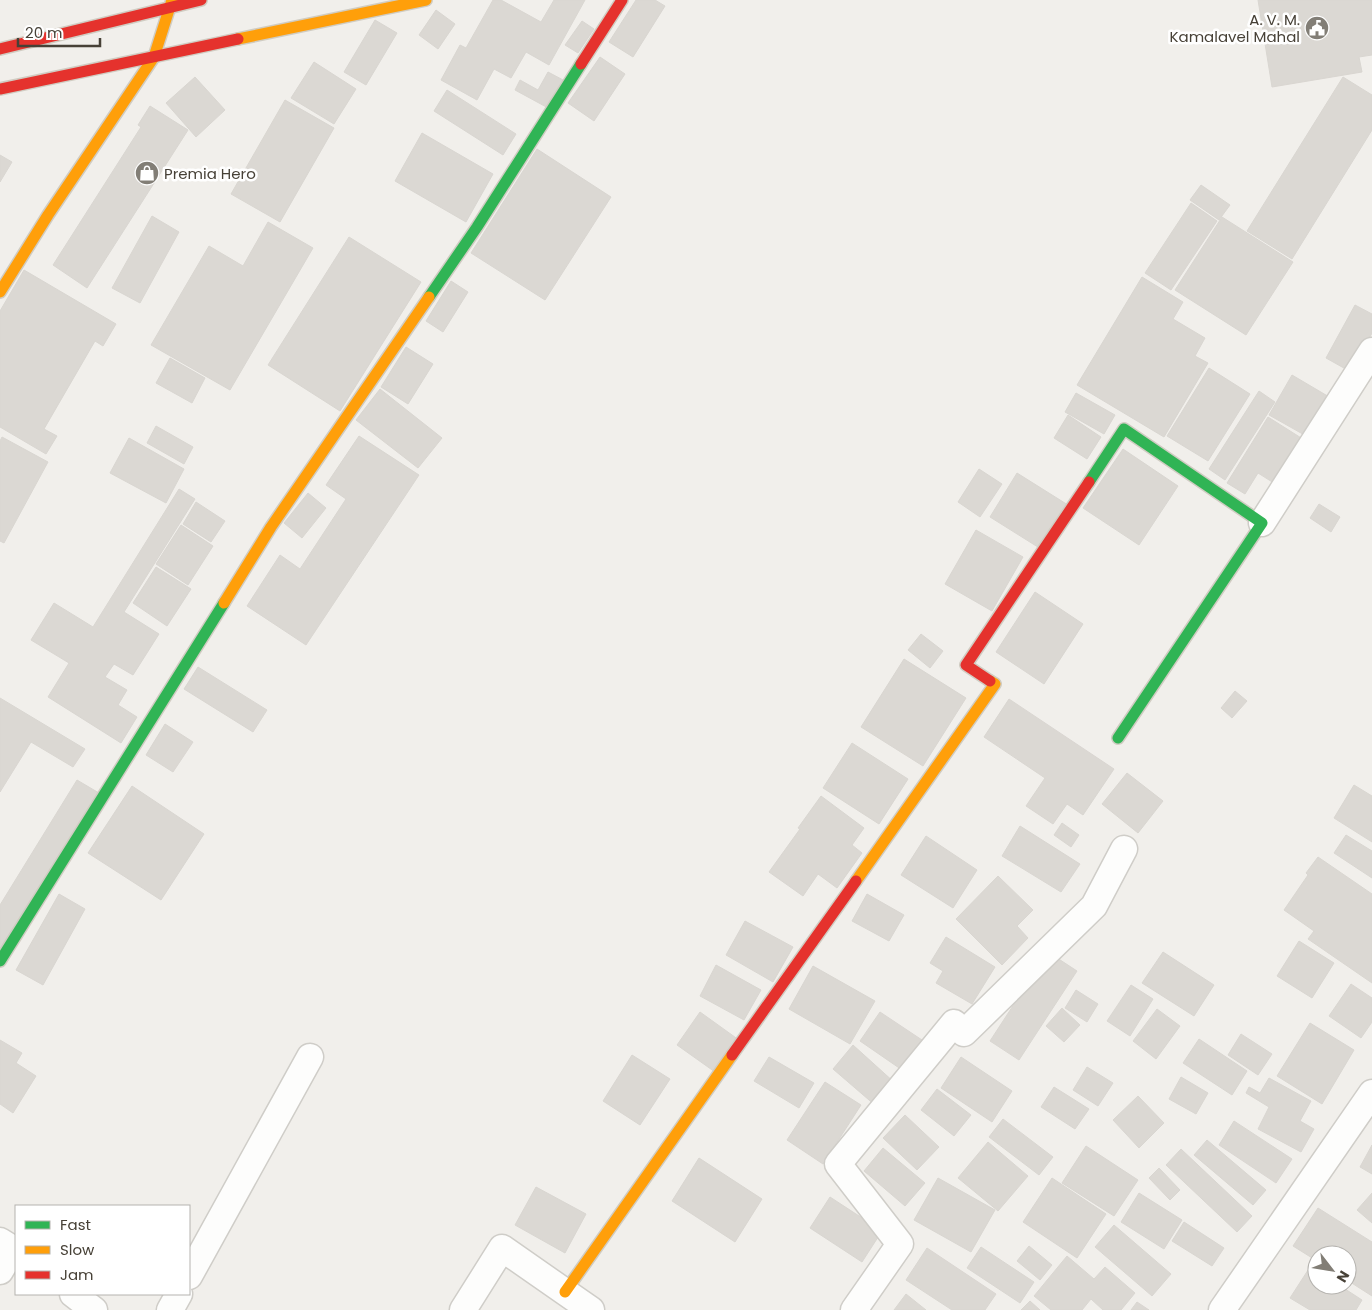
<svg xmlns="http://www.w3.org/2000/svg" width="1372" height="1310" viewBox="0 0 1372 1310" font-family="Poppins,sans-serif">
<rect width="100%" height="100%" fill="#f1efeb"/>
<path fill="#dbd8d3" stroke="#d9d6d1" d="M493,0H501L541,22L554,0H585L549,65L526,52L511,78L494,69L477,100L441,80L460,45L466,48Z
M636,0H655L665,6L633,57L609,42Z
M1258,0H1372V55L1359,57L1362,72L1272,87Z
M436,10L455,24L438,49L419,35Z
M375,20L397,33L366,85L344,72Z
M582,21L594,29L578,53L565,45Z
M600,57L625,74L594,121L568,103Z
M314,62L356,89L334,124L291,98Z
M548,72L565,81L550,109L515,90L520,80L538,90Z
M195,77L225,110L196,137L166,103Z
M1343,77L1372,95V130L1292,259L1247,231Z
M447,90L516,134L503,155L434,111Z
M285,100L334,128L280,222L231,194Z
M150,106L188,130L87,288L53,265L141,127L138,125Z
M422,133L493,174L466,222L395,181Z
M537,149L611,197L545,300L471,253Z
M0,155L12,162L0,182Z
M1201,185L1230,205L1219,220L1190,200Z
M1191,203L1217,221L1171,290L1145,273Z
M152,216L179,232L140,303L112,288Z
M1222,217L1293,262L1246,335L1175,290Z
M268,222L313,248L230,390L151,345L209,246L243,266Z
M349,237L421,282L340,411L268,365Z
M24,270L116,324L103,346L95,341L44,429L57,436L46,454L0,427V311Z
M1142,277L1183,302L1173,319L1205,338L1195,356L1208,363L1164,437L1077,385Z
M451,281L468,292L443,332L426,321Z
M1355,305L1372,314V333L1351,372L1326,358Z
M406,347L433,364L408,404L381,387Z
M170,358L205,378L192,403L156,383Z
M1209,368L1250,394L1208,461L1167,436Z
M1292,375L1331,398L1308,437L1269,415Z
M380,389L442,438L418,468L356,420Z
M1259,391L1275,402L1225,480L1209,469Z
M1076,393L1115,415L1104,434L1065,412Z
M1068,415L1101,437L1087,459L1054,438Z
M1268,417L1306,441L1277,485L1258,473L1245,494L1227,483Z
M156,426L193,447L184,464L147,443Z
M359,436L419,475L306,645L247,606L280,555L300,569L346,499L326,485Z
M2,437L48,462L4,543L0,541V441Z
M129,438L184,469L166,503L110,473Z
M1123,449L1178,486L1139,545L1083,508Z
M979,469L1002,484L980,517L958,502Z
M1017,473L1068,505L1041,549L990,517Z
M179,489L195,499L124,612L159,634L133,675L114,664L105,677L127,690L118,705L137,717L121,743L48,697L69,663L31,640L54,603L93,627Z
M308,493L326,508L302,538L284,523Z
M196,502L225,521L211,542L183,524Z
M1319,504L1340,517L1331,532L1310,518Z
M181,525L213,546L188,585L156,564Z
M976,530L1023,557L992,611L945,584Z
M156,567L191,589L167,626L133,603Z
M1035,592L1083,624L1044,684L996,652Z
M921,634L943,651L930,668L908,650Z
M904,659L966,698L923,766L861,727Z
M198,667L267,710L253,732L184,689Z
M1235,691L1247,701L1232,718L1221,708Z
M0,698L85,749L73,767L31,742L0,792Z
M1009,699L1114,769L1083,815L1067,804L1053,824L1026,806L1045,778L984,737Z
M165,724L193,742L173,772L146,755Z
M852,743L908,779L879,824L823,788Z
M1127,773L1163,801L1138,833L1102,804Z
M77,780L99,793L0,952V905Z
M1354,785L1372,796V842L1334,818Z
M132,786L204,834L161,900L88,853Z
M821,796L864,828L852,845L862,853L837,888L818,874L803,896L769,872L800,829L798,828Z
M1062,823L1079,835L1071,847L1054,835Z
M1020,826L1080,864L1061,892L1002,856Z
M1346,835L1372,851V878L1334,853Z
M926,836L977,870L953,908L901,875Z
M1318,857L1372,894V983L1308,939L1314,931L1284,910L1308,875L1306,873Z
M998,876L1033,910L1017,926L1028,938L1002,965L956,919Z
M59,894L85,909L43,985L16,970Z
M867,894L904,915L889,941L852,921Z
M745,921L793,947L773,982L726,955Z
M946,937L995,967L972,1004L936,983L943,971L930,963Z
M1299,941L1334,963L1312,998L1277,976Z
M1048,952L1077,971L1019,1060L990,1041Z
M1163,952L1214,985L1194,1016L1142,983Z
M716,965L761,990L744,1020L700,996Z
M813,966L875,1001L850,1044L789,1009Z
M1351,984L1372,998V1022L1361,1038L1329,1016Z
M1131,985L1153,999L1130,1036L1107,1021Z
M1076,990L1098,1004L1087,1022L1065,1008Z
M1062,1008L1080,1025L1064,1042L1046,1026Z
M1157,1009L1180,1026L1156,1059L1133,1041Z
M700,1012L739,1040L715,1072L677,1045Z
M880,1012L925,1042L905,1072L860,1041Z
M1310,1023L1354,1050L1322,1104L1277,1076Z
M1241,1034L1272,1054L1258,1075L1228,1055Z
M1199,1039L1247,1071L1232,1095L1183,1063Z
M0,1040L22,1053L16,1063L36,1076L13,1113L0,1104Z
M853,1045L895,1083L876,1106L833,1069Z
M632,1055L670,1079L640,1125L603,1101Z
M769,1057L814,1083L799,1108L754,1081Z
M961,1057L1012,1091L992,1122L941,1088Z
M1087,1067L1113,1083L1098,1106L1073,1090Z
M1181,1077L1208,1093L1196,1114L1169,1099Z
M1269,1078L1311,1101L1300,1121L1314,1129L1301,1152L1258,1129L1269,1107L1246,1093L1249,1087L1260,1093Z
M825,1082L861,1105L823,1164L787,1140Z
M1054,1087L1089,1109L1075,1129L1041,1107Z
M937,1089L971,1115L954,1136L921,1110Z
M1138,1096L1164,1123L1139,1148L1113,1120Z
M905,1115L939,1147L917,1170L883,1138Z
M1003,1119L1053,1157L1039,1175L989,1137Z
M1234,1121L1292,1159L1276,1183L1219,1145Z
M1207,1140L1266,1190L1253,1205L1194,1155Z
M988,1142L1028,1176L998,1211L958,1178Z
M1372,1145V1174L1360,1167Z
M1086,1146L1138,1180L1114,1216L1062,1183Z
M883,1148L925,1183L905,1206L864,1171Z
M1181,1149L1252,1216L1237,1232L1166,1165Z
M699,1158L762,1199L735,1242L672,1201Z
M1159,1168L1180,1190L1170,1200L1149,1178Z
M938,1178L995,1210L971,1252L914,1220Z
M1052,1178L1106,1214L1077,1258L1023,1222Z
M536,1187L586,1214L565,1253L515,1225Z
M1139,1193L1182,1220L1164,1249L1121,1222Z
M1372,1193V1223L1357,1210Z
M830,1197L882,1231L862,1262L810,1228Z
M1318,1208L1372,1242V1296L1347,1280V1255H1317V1261L1293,1246Z
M1184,1222L1224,1248L1212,1266L1172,1241Z
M1114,1225L1171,1274L1152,1296L1095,1247Z
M1029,1246L1052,1265L1040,1280L1017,1261Z
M981,1247L1034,1282L1020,1303L967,1268Z
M927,1248L996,1294L985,1310H952L906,1280Z
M1067,1256L1094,1279L1105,1267L1135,1293L1121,1310H1103L1091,1299L1082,1310H1051L1034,1296Z
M1310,1267L1317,1271V1285H1339L1362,1300L1356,1310H1310L1290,1298Z
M906,1294L926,1310H894Z
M1030,1301L1040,1310H1021Z
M1137,1302L1149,1310H1131Z"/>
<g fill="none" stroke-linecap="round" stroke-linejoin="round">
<g stroke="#cfcdc8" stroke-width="29">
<path id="street" d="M1262,523L1372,351
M0,1241L13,1249L0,1271
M189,1276L310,1057
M73,1294L94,1310
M170,1310L179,1294
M463,1310L502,1248L591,1310
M854,1310L900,1244L838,1164L954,1023L964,1033L1094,906L1124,849
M1222,1310L1372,1093"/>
</g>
<g stroke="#d0ccc2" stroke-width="14">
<path id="fast" d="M429,297L477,227L581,64
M1089,482L1124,429L1262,523L1118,738
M0,961L224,603"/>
</g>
<g stroke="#d0ccc2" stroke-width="14">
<path id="slow" d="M238,39L426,0
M0,292L48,215L154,57L172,0
M224,603L271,527L429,297
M856,881L995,684L990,681
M565,1292L732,1055"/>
</g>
<g stroke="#d0ccc2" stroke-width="14">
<path id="jam" d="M0,49L201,0
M581,64L622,0
M0,89L238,39
M990,681L966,665L1089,482
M732,1055L856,881"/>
</g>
<use href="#street" stroke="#fdfdfc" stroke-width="26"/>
<use href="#fast" stroke="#30b455" stroke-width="11"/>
<use href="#slow" stroke="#ff9f0a" stroke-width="11"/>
<use href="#jam" stroke="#e5322d" stroke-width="11"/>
</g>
<defs>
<g id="civic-disc" transform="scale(1.25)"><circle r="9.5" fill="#827e76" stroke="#fff"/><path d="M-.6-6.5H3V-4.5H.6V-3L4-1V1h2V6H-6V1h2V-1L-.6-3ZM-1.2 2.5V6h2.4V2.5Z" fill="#fff"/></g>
<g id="shop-disc" transform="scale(1.25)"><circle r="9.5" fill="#827e76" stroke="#fff"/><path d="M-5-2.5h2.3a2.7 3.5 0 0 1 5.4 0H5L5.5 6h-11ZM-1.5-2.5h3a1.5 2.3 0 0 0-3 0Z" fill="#fff"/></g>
</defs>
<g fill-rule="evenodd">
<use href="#civic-disc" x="1317" y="28"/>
<use href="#shop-disc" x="147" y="173"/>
</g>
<g text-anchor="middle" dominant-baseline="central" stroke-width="5" stroke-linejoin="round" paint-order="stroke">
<g font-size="15" fill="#474137" stroke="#fff" text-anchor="end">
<text x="1300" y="19">A. V. M.<tspan x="1300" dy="17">Kamalavel Mahal</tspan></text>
<text x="164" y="173" text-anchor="start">Premia Hero</text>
</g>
</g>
<rect x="15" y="1205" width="175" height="90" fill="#ffffff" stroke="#b5b3af"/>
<rect x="25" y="1221" width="25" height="8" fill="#30b455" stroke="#b5b3af"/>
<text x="60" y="1230" font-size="15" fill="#474137">Fast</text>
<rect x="25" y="1246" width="25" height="8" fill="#ff9f0a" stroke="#b5b3af"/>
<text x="60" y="1255" font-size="15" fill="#474137">Slow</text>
<rect x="25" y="1271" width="25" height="8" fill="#e5322d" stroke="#b5b3af"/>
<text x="60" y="1280" font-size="15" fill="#474137">Jam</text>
<g transform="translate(1332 1270) rotate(121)"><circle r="24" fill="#ffffff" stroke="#b5b3af"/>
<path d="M0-4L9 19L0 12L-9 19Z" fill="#827e76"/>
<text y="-8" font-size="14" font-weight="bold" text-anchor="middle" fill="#474137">N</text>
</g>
<path d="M18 38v8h82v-8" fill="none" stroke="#474137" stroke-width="2.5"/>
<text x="25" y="38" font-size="15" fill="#474137" stroke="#ffffff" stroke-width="4" paint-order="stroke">20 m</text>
</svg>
